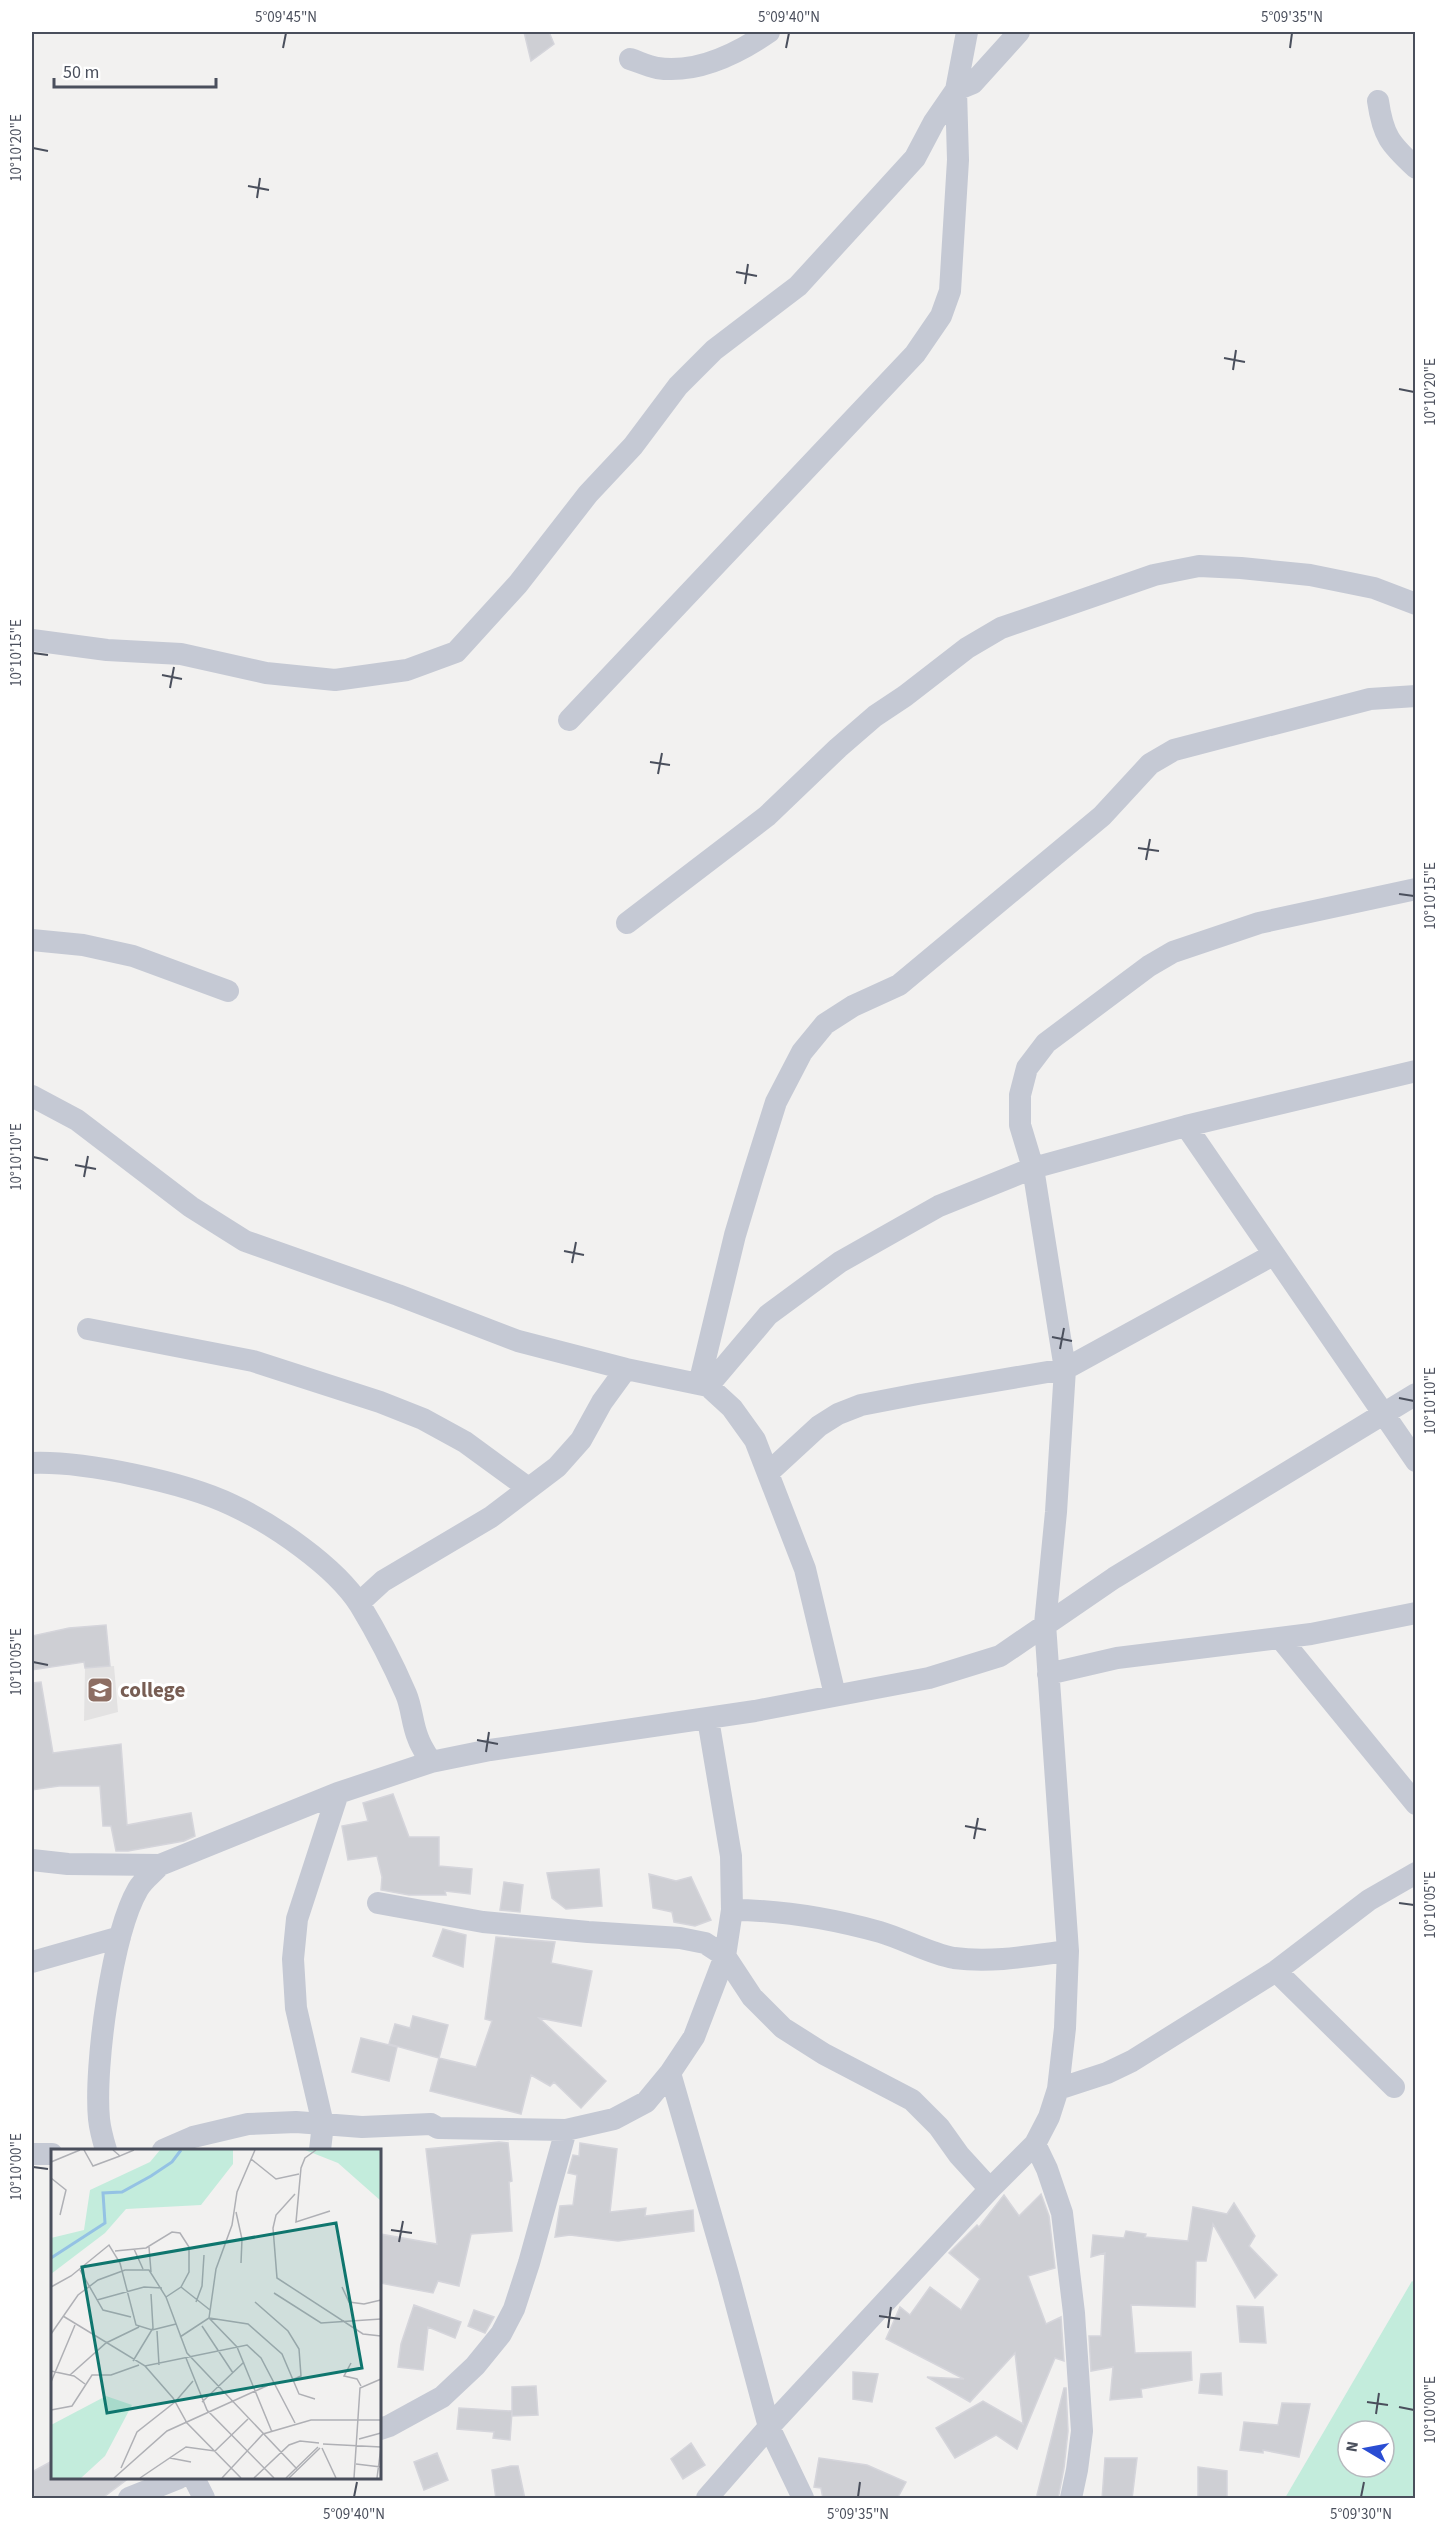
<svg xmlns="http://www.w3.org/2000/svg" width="1447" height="2530" viewBox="0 0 1447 2530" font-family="'Source Sans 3',sans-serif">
<rect width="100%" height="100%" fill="#f2f1f0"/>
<path fill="#e3e2e2" d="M114,1666L118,1712L84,1721L85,1668Z"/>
<path fill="#c3ecdc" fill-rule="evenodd" d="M1412,2281L1416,2284L1415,2498H1285ZM1348,2431H1384V2467H1348Z"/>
<path fill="#cecfd4" stroke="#d5d5db" stroke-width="1.5" d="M524,32H549L554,44L531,61Z
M106,1625L110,1666L85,1668L84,1662L32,1670V1636L69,1628Z
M41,1682L53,1753L121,1744L127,1825L191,1813L195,1836L184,1841L128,1851H116L111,1826H103L100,1786H59L32,1790V1683Z
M393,1794L409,1837H439V1866L472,1869L470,1894L445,1891L446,1895H409L381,1890L382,1877L377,1856L348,1860L342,1826L368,1821L363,1803Z
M599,1869L602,1906L566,1909L552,1898L547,1873Z
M649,1874L676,1881L691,1877L711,1920L695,1926L674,1922L672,1912L653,1908Z
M504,1882L523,1885L520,1912L500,1910Z
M443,1929L466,1935L463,1967L433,1956Z
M496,1937L555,1942L551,1963L592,1971L581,2026L539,2018L606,2081L581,2108L554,2082L550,2086L531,2075L521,2114L430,2091L439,2058L476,2067L492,2021L485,2019Z
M413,2016L448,2025L439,2058L389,2044L395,2024L410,2028Z
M361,2038L397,2047L389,2081L352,2072Z
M499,2142L508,2143L512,2181L509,2182L512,2231L471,2234L459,2286L438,2281L433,2293L380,2283V2234L437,2244L426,2149Z
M580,2143L617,2149L610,2212L646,2208L645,2216L693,2210L694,2231L618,2241L570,2235L555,2237L560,2206L573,2205L577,2175L568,2173L573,2155L579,2156Z
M1041,2194L1049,2216L1055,2268L1028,2276L1046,2324L1061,2317L1064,2361L1055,2358L1017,2449L996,2435L955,2458L936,2428L983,2401L1023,2424L1015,2353L970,2402L927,2377L964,2379L886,2339L900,2307L910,2315L930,2287L961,2310L980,2279L949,2253L977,2225L979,2227L1004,2195L1019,2216Z
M1234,2203L1255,2236L1249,2246L1277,2275L1255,2298L1213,2224L1206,2261H1196L1195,2307L1131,2305L1135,2353L1191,2352L1192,2380L1141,2389L1142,2397L1110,2400L1113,2367L1091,2371L1089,2336H1101L1105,2253L1091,2257L1093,2235L1124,2238L1126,2231L1146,2234L1145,2237L1188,2241L1193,2207L1227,2214Z
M414,2305L461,2322L455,2338L428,2327L423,2370L398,2367L401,2344Z
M1237,2306L1263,2307L1266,2343L1240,2342Z
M474,2310L494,2317L485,2333L468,2326Z
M853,2372L878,2374L872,2402L853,2399Z
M1221,2373L1222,2395L1199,2393L1201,2374Z
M536,2386L538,2415L512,2416V2412L510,2440L493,2438L494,2432L457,2429L459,2408L512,2411V2387Z
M1064,2388H1066L1068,2431L1064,2468L1058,2499H1045L1037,2495Z
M1282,2403L1310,2404L1299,2457L1263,2450V2453L1240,2450L1244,2422L1278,2425Z
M691,2443L705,2465L683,2479L671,2459Z
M437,2453L448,2480L424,2490L414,2462Z
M819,2458L867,2465L906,2482L897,2499H823L821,2488L814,2487Z
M1105,2458H1137L1132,2499H1102Z
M52,2461V2478H129L101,2499H36L32,2490V2472Z
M511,2466H518L525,2499H496L492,2470Z
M1198,2467L1227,2471V2499H1198Z"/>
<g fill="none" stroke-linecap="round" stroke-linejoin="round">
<path stroke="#c5c9d4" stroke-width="22" d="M630,59C639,62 648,66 657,68C697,74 737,54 769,32
M1378,101C1383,136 1390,144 1416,168
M32,640L107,650L181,654L266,673L335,680L407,670L456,652L518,584L588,494L633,446L678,386L714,350L798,286L915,158L934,122L956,90L973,83L1019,32
M569,720L915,354L941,316L950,291L958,160L956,90L967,32
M627,923L767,816L838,748L875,716L905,696L967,648L1001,628L1154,575L1199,566L1241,568L1310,575L1374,588L1416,604
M32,940L83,945L133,956L228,991
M32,1096L77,1120L191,1207L245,1241L398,1295L518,1341L626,1369L708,1386L732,1408L755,1440L805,1569L835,1695
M1186,1126L1416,1461
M88,1329L253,1361L380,1402L423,1419L465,1442L528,1488
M699,1384L735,1235L753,1175L776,1102L802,1052L825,1024L853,1006L899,985L1102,816L1150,764L1174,750L1370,699L1416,696
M708,1386L768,1315L840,1262L939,1206L1033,1168L1186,1126L1416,1071
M32,1463C84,1461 184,1482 232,1505C273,1524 335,1566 360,1605C377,1633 393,1664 406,1694C412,1708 412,1724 418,1738C421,1747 427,1755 431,1762
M768,1473L819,1426L838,1414L861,1405L918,1394L1065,1369L1273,1255
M359,1603L383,1581L491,1517L557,1467L581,1440L602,1402L626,1369
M1281,1639L1416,1804
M1048,1674L1117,1658L1311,1634L1416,1613
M32,1860L68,1864L160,1865
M378,1903L483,1922L588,1932L680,1938L705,1943L725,1956L752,1997L783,2028L824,2054L912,2100L939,2127L959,2155L990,2189
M732,1910C781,1910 833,1919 880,1932C904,1939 930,1954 954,1958C992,1963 1030,1956 1068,1951
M32,1962L120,1937
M1276,1971L1394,2087
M670,2073L728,2274L769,2427L803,2498
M1058,2089L1107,2073L1132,2061L1276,1971L1369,1900L1416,1873
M1035,2144L1047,2169L1062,2213L1074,2313L1082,2431L1077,2470L1071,2498
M106,2150C103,2140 100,2129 99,2119C94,2066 112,1934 138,1889C143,1880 153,1873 160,1865L338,1793L431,1762L490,1750L755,1711L929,1678L1000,1656L1114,1578L1416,1394
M163,2150L193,2137L248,2124L296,2122L362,2127L431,2124L438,2128L566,2130L614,2119L646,2102L670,2073L694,2037L725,1956L732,1910L731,1856L708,1719
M320,2150L323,2124L296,2008L293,1959L297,1919L338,1793
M32,2154H52
M380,2429L389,2426L442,2397L475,2366L501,2334L514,2309L529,2263L566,2130
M194,2478L204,2498
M129,2498L179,2478
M707,2498L769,2427L990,2189L1035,2144L1049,2117L1058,2089L1065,2028L1068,1951L1045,1624L1056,1512L1065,1369L1033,1168L1020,1125V1095L1027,1068L1046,1043L1149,966L1173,952L1259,923L1416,889"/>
</g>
<path fill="none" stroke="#4a4f5c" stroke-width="2" d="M283,48L286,33M786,48L789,33M1290,48L1292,33M33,148L48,151M248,186L269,190M257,198L260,178M736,272L757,276M745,284L748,264M1224,358L1245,362M1233,370L1236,350M1399,389L1414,392M33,653L48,655M162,675L182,679M170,688L174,667M650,762L670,765M658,774L662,753M1138,848L1159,851M1146,860L1150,839M1399,894L1414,896M33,1157L48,1160M75,1165L96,1169M84,1177L88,1156M564,1251L584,1255M572,1263L576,1242M1052,1337L1072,1341M1060,1349L1064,1328M1399,1398L1414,1401M33,1662L48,1665M477,1740L498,1744M486,1752L489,1732M965,1826L986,1830M974,1839L978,1818M1399,1903L1414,1905M33,2167L48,2169M391,2230L412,2233M399,2242L403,2221M879,2316L900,2319M888,2328L891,2307M1367,2402L1388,2405M1399,2407L1414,2410M1376,2414L1379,2393M354,2497L357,2482M858,2497L860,2482M1361,2497L1364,2482"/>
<defs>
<g id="school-square" transform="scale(1.35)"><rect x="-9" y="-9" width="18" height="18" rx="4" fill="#8d6e63" stroke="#fff"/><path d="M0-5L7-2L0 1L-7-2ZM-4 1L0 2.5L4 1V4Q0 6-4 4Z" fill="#fff"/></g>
</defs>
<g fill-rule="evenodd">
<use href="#school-square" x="100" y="1690"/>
</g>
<g text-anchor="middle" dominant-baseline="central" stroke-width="6" stroke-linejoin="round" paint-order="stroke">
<g font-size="21" font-weight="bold" fill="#785e54" stroke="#fff" text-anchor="start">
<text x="120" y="1690">college</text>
</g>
</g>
<g transform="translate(51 2149)">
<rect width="330" height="330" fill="#f2f1f0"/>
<path d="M109,1H182V15L150,56L75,60L54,84L0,125V89L33,81L39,41L99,13ZM254,1H330V52L287,14ZM55,247L81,256L54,307L30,329H0V276Z" fill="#c3ecdc"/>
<path fill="none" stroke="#94c2e4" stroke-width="3" d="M0,109L54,74L52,44L71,43L100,27L121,13L130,1"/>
<path fill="none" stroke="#afb0b5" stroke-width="1.5" d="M33,1L42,17L69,7M62,1L69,7L83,1M265,1L254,9L250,19L245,73L279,62M200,10L225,30L248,25M0,13L29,1M0,29L15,41L9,66M244,45L225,66L222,79L226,129L312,185L330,187M185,63L191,90L190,114M98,98L100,123M83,100L92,120M64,102L95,99L121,83L129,84L138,98V123L130,138L115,148M29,121L52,161L80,168M0,138L20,127L58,96L69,114L85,176L101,181L125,175M130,138L159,161M291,138L298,153L313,155L330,151M223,144L270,174L330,170M46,151L93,138L111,139M145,153L151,137L153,106M204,153L237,182L248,200L250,227L241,231M12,167L94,217L196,196L210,209L244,274M158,169L197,175L231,205L248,245L264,250M158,169L186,198L221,283M151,177L182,224M106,182L108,216M0,185L27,146L47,131L74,121H98L115,148L136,204L246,320M129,188L158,169L165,120L181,76L186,43L204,1M135,209L156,261L223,329M82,212L102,179L100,145M300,214L293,227L306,230L310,237M94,217L122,249L136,274L190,329M0,222L23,227L34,235M19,226L55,194L88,178M0,233L24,176M151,253L193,213M0,261L21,257L41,226H60L88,216M308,290L330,284M272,295L330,298M271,299L285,329M119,309L140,313M305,315L330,318M70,319L86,283L124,253L142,232M63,329L116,282L222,234M89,329L135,298L164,302L197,270M171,329L212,285L260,271H330M203,329L238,296L249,292L268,294M235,329L267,298M238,329L269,299M303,329L309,239L330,230M326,329L330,298"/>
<path fill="#0f766e" fill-opacity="0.15" stroke="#0f766e" stroke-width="3" d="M285,74L311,219L56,264L31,118Z"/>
<rect width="330" height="330" fill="none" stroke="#4a4f5c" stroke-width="3"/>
</g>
<rect width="1447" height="2530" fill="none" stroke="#ffffff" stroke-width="66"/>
<g transform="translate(1366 2449) rotate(280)"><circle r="28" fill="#ffffff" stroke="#b7b9be" stroke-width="1.5"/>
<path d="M0-4.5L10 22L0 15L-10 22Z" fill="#2a4dd3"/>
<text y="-9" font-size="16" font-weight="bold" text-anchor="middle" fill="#4a4f5c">N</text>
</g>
<path d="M54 78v9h162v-9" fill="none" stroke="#4a4f5c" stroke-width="3"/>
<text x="63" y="78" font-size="18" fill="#4a4f5c" stroke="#ffffff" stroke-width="4.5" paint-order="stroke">50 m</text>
<rect x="33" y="33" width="1381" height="2464" fill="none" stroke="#4a4f5c" stroke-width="2"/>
<g font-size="15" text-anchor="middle" fill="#4a4f5c">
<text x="286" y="22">5°09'45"N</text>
<text x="789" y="22">5°09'40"N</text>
<text x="1292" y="22">5°09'35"N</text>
<text transform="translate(16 148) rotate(-90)" y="5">10°10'20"E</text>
<text transform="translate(1430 392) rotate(-90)" y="5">10°10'20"E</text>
<text transform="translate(16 653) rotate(-90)" y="5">10°10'15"E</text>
<text transform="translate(1430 896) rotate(-90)" y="5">10°10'15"E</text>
<text transform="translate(16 1157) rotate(-90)" y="5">10°10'10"E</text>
<text transform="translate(1430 1401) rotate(-90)" y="5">10°10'10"E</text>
<text transform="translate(16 1662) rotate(-90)" y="5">10°10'05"E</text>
<text transform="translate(1430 1905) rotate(-90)" y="5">10°10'05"E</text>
<text transform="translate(16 2167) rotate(-90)" y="5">10°10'00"E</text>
<text transform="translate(1430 2410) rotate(-90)" y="5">10°10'00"E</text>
<text x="354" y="2519">5°09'40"N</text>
<text x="858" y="2519">5°09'35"N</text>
<text x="1361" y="2519">5°09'30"N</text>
</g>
</svg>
